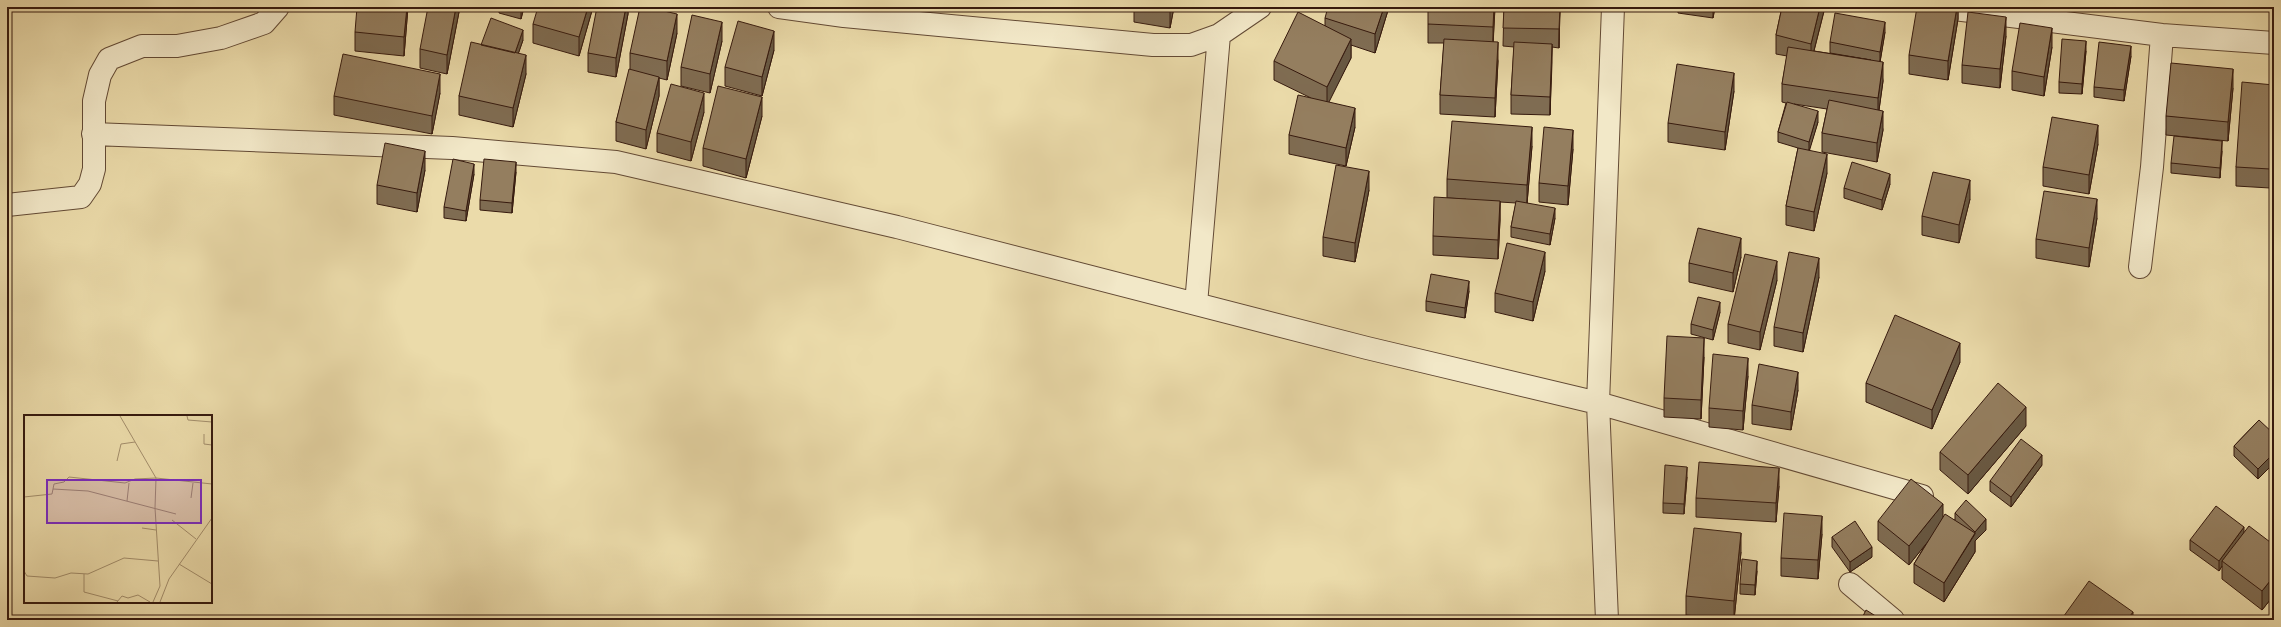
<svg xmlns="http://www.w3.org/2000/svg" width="2281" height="627" viewBox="0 0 2281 627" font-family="'IM FELL Double Pica',serif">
<rect width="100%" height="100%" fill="#ebdbaa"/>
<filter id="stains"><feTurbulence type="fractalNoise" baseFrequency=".005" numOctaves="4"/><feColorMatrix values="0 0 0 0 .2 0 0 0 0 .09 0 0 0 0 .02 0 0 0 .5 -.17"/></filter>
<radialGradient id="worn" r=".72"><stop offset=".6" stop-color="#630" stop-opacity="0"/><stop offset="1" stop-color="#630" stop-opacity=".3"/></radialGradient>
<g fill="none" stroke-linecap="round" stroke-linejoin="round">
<g stroke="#634a35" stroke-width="24">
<path id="street" d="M779,7L844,16L1153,45H1191L1219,35L1260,7
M1938,7L2162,35L2274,43
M93,134L452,148L616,162L897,227L1367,348L1598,403L1922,496
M7,205L81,197L90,184L94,169V101L100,75L109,59L142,46H177L221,38L264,23L278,7
M2140,267L2152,167L2162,35
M1196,304L1219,35
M1850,584L1893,620
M1607,620L1598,403L1613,7"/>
</g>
<use href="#street" stroke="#f2e8c8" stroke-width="22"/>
</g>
<path fill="#7f6c52" stroke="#361a0e" d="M408,7L404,56L355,51V32Z
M459,7V12L447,74L420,68V49Z
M499,7H524L521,19L499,13Z
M593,7L579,56L533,43V24Z
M628,7V14L616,77L588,72V53Z
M1134,7H1174L1170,28L1134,22Z
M1389,7L1375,53L1351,45V58L1328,102L1355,127L1346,166L1289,154V135L1311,98L1274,80V61L1325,26V18Z
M1495,7L1493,42L1498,61L1495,117L1440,114V95L1444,43H1428V24Z
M1504,7H1560L1559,48L1552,47L1550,115L1511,114V95L1514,47L1503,46Z
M1678,7H1715L1713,18L1678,13Z
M1782,7H1825L1814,51L1871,60L1830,53V42L1885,32L1880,62L1883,81L1879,110L1883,130L1877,162L1822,152V133L1827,109L1794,104L1818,122L1809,150L1827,173L1814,231L1786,225V206L1798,148L1778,142V132L1786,103L1782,102V84L1787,56L1776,54V35Z
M1958,7V19L1948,80L1909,74V55Z
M677,33L667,80L659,78V96L646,149L616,141V122L630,70V53Z
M2006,36L2000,88L1962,83V65Z
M523,40L518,54L526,74L513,127L459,115V96L481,45Z
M722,41L710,93L681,86V67Z
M2052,47L2044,96L2012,90V71Z
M774,50L762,96L725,86V67Z
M2086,51L2082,94L2059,93V82Z
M2131,56L2124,101L2094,97V87Z
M2274,85V135L2270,188L2236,186V167Z
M2233,88L2228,141L2166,135V116Z
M1734,91L1725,150L1668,142V123Z
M440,93L432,134L334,115V96Z
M704,112L691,161L657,152V133Z
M762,116L746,178L703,166V148Z
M2098,144L2089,194L2043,186V167Z
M1532,146L1527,203L1555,218L1550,245L1511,237V227L1516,203L1500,202V220L1498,259L1433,255V236L1466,199L1447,198V179Z
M1573,149L1568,205L1539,202V183Z
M2222,151L2220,178L2171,173V163Z
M425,170L417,212L377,204V185Z
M516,172L512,213L480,210V200Z
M474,174L466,221L444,218V207Z
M1890,184L1882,210L1844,198V188Z
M1369,190L1355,262L1323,256V237Z
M1970,199L1959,243L1922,235V216Z
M2097,218L2089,267L2036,258V239Z
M1741,257L1733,292L1689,282V263Z
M1545,271L1533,321L1495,312V293Z
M1819,277L1803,352L1774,346V327Z
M1777,280L1760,350L1728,343V324Z
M1469,291L1465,318L1426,311V301Z
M1720,312L1713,340L1691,334V324Z
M1704,357L1701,419L1664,417V398Z
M1960,362L1932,429L1866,402V383Z
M1748,376L1743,430L1709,427V408Z
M1798,390L1791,430L1752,424V405Z
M2259,420L2258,479L2234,456V446Z
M2026,426L1968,494L1940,470V452Z
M2042,465L2011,507L1990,491V481Z
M1687,477L1684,514L1663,513V503Z
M1779,486L1776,522L1696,517V498Z
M1955,513L1986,530L1975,541V552L1944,602L1914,583V564L1927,542L1909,565L1878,540V521L1943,518L1955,520Z
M2244,533L2274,545V595L2262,610L2222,579V566L2219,571L2190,550V540Z
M1822,534L1818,579L1781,576V558Z
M1832,537L1872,557L1850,572L1832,547Z
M1741,552L1734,620L1686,615V596Z
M1757,571L1755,595L1740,594V584Z"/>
<path fill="#685842" stroke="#361a0e" d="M407,7H408L404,56V37Z
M456,7H459V12L447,74V55Z
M521,7H524L521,19Z
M588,7H593L579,56V37Z
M626,7H628V14L616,77V58Z
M1170,7H1174L1170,28Z
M1384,7H1389L1375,53V34Z
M1494,7H1495L1493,46V27Z
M1560,7L1559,48V29Z
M1714,7H1715L1713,18V8Z
M1820,7H1825L1811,62V44Z
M1957,7H1958V19L1948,80V61Z
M677,14V33L667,80V61Z
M2006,17V36L2000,88V69Z
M722,22V41L710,93V74Z
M1885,22V32L1880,62V52Z
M2052,28V47L2044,96V77Z
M523,30V40L514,66V56Z
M774,31V50L762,96V77Z
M1351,39V58L1327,106V87Z
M2086,41V51L2082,94V84Z
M1498,42V61L1495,117V98Z
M1552,44V63L1550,115V97Z
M2131,46V56L2124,101V90Z
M526,55V74L513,127V108Z
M1883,62V81L1878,117V98Z
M2233,69V88L2228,141V122Z
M1734,73V91L1725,150V132Z
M440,74V93L432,134V116Z
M659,77V96L646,149V130Z
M704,93V112L691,161V142Z
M762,97V116L746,178V159Z
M1355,108V127L1346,166V148Z
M1818,111V122L1809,152V142Z
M1883,111V130L1877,162V143Z
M2274,117V135L2270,188V169Z
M2098,125V144L2089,194V175Z
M1532,127V146L1527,204V185Z
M1573,130V149L1568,205V186Z
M2222,141V151L2220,178V168Z
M425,151V170L417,212V193Z
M1827,154V173L1814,231V212Z
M516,162V172L512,213V203Z
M474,164V174L466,221V211Z
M1369,171V190L1355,262V243Z
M1890,174V184L1882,210V200Z
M1970,180V199L1959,243V225Z
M2097,199V218L2089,267V248Z
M1500,201V220L1498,259V240Z
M1555,208V218L1550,245V234Z
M1741,238V257L1733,292V273Z
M1545,252V271L1533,321V302Z
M1819,258V277L1803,352V333Z
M1777,261V280L1760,350V332Z
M1469,281V291L1465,318V308Z
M1720,302V312L1713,340V330Z
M1704,338V357L1701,419V400Z
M1960,343V362L1932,429V410Z
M1748,358V376L1743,430V411Z
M1798,372V390L1791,430V412Z
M2026,407V426L1968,494V475Z
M2274,453V463L2258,479V469Z
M2042,455V465L2011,507V497Z
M1687,467V477L1684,514V504Z
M1779,468V486L1776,522V503Z
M1943,504V523L1909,565V546Z
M1822,516V534L1818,579V560Z
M1986,519V530L1975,541V552L1944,602V583L1975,534V532Z
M2244,527V537L2222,561V566L2219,571V561Z
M1741,533V552L1734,620V601Z
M1872,547V557L1850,572V562Z
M1757,561V571L1755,595V585Z
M2274,576V595L2262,610V591Z
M2133,612V620H2127Z"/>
<path fill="#947e5f" stroke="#361a0e" d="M357,7H407L404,37L355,32Z
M428,7H456L447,55L420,49Z
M514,7H521V9Z
M538,7H588L579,37L533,24Z
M597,7H626L616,58L588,53Z
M640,7H647L677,14L667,61L630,53Z
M1157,7H1170V9Z
M1328,7H1384L1375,34L1325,18Z
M1428,7H1494L1493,27L1428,24Z
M1504,7H1560L1559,29L1503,28Z
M1782,7H1820L1811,44L1776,35Z
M1917,7H1957L1948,61L1909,55Z
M1298,12L1351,39L1327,87L1274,61Z
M1968,12L2006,17L2000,69L1962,65Z
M1835,13L1885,22L1880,52L1830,42Z
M692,15L722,22L710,74L681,67Z
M491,18L523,30L515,53L481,45Z
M738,21L774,31L762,77L725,67Z
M2020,23L2052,28L2044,77L2012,71Z
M1444,39L1498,42L1495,98L1440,95Z
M2062,39L2086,41L2082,84L2059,82Z
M471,42L526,55L513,108L459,96Z
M1514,42L1552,44L1550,97L1511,95Z
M2099,42L2131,46L2124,90L2094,87Z
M1788,47L1883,62L1878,98L1782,84Z
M343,54L440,74L432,116L334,96Z
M2171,63L2233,69L2228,122L2166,116Z
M1677,64L1734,73L1725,132L1668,123Z
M629,69L659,77L646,130L616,122Z
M2242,82L2274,85V117L2270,169L2236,167Z
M671,84L704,93L691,142L657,133Z
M718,86L762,97L746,159L703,148Z
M1298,95L1355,108L1346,148L1289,135Z
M1829,100L1883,111L1877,143L1822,133Z
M1787,102L1818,111L1809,142L1778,132Z
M2052,117L2098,125L2089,175L2043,167Z
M1452,121L1532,127L1527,185L1447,179Z
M1544,127L1573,130L1568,186L1539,183Z
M2174,136L2222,141L2220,168L2171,163Z
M385,143L425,151L417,193L377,185Z
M1798,148L1827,154L1814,212L1786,206Z
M453,159L474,164L466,211L444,207Z
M484,159L516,162L512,203L480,200Z
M1852,162L1890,174L1882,200L1844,188Z
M1336,165L1369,171L1355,243L1323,237Z
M1933,172L1970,180L1959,225L1922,216Z
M2044,191L2097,199L2089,248L2036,239Z
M1434,197L1500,201L1498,240L1433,236Z
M1516,201L1555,208L1550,234L1511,227Z
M1698,228L1741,238L1733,273L1689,263Z
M1507,243L1545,252L1533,302L1495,293Z
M1789,252L1819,258L1803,333L1774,327Z
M1745,254L1777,261L1760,332L1728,324Z
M1431,274L1469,281L1465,308L1426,301Z
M1698,297L1720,302L1713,330L1691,324Z
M1895,315L1960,343L1932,410L1866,383Z
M1667,336L1704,338L1701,400L1664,398Z
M1713,354L1748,358L1743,411L1709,408Z
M1759,364L1798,372L1791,412L1752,405Z
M1998,383L2026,407L1968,475L1940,452Z
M2259,420L2274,434V453L2258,469L2234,446Z
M2021,439L2042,455L2011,497L1990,481Z
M1699,462L1779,468L1776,503L1696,498Z
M1665,465L1687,467L1684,504L1663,503Z
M1911,479L1943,504L1909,546L1878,521Z
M1966,500L1986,519L1975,532L1955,513Z
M2216,506L2244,527L2219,561L2190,540Z
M1784,513L1822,516L1818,560L1781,558Z
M1945,514L1975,533L1944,583L1914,564Z
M1855,521L1872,547L1850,562L1832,537Z
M2249,526L2274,545V576L2262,591L2222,561Z
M1694,528L1741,533L1734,601L1686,596Z
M1742,559L1757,561L1755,585L1740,584Z
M2089,581L2133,612L2127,620H2061Z
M1866,610L1882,620H1861Z"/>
<g transform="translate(24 415)">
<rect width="188" height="188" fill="#ebdbaa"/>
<path fill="none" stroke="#a38e6c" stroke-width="1" d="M96,1L132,63L131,93L136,171L129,187M163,1L164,5L188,7M180,19V29L188,30M93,46L97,29L111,27M29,74L64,76L152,99M0,82L28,79L30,69L40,67L45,62L101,68L111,64L132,63L188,69M167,83L169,68M103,86L105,68M148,105L172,124M118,113L132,115M155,149L188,169M0,156L3,161L31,163L47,158L64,159L100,143L134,146M60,159V177L94,186M93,187L98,181L104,183L114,180L126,187M136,187L145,164L188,103"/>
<path fill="#7b2cbf" fill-opacity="0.15" stroke="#7b2cbf" stroke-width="2" d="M23,65H177V108H23Z"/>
<rect width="188" height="188" fill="none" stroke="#361a0e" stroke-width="2"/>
</g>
<rect width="2281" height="627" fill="none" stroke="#ebdbaa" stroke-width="24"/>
<rect x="8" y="8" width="2265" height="611" fill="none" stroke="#361a0e" stroke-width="2"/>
<rect x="12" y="12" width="2257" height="603" fill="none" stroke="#361a0e"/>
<rect width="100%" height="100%" filter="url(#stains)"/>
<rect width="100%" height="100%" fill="url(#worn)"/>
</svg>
